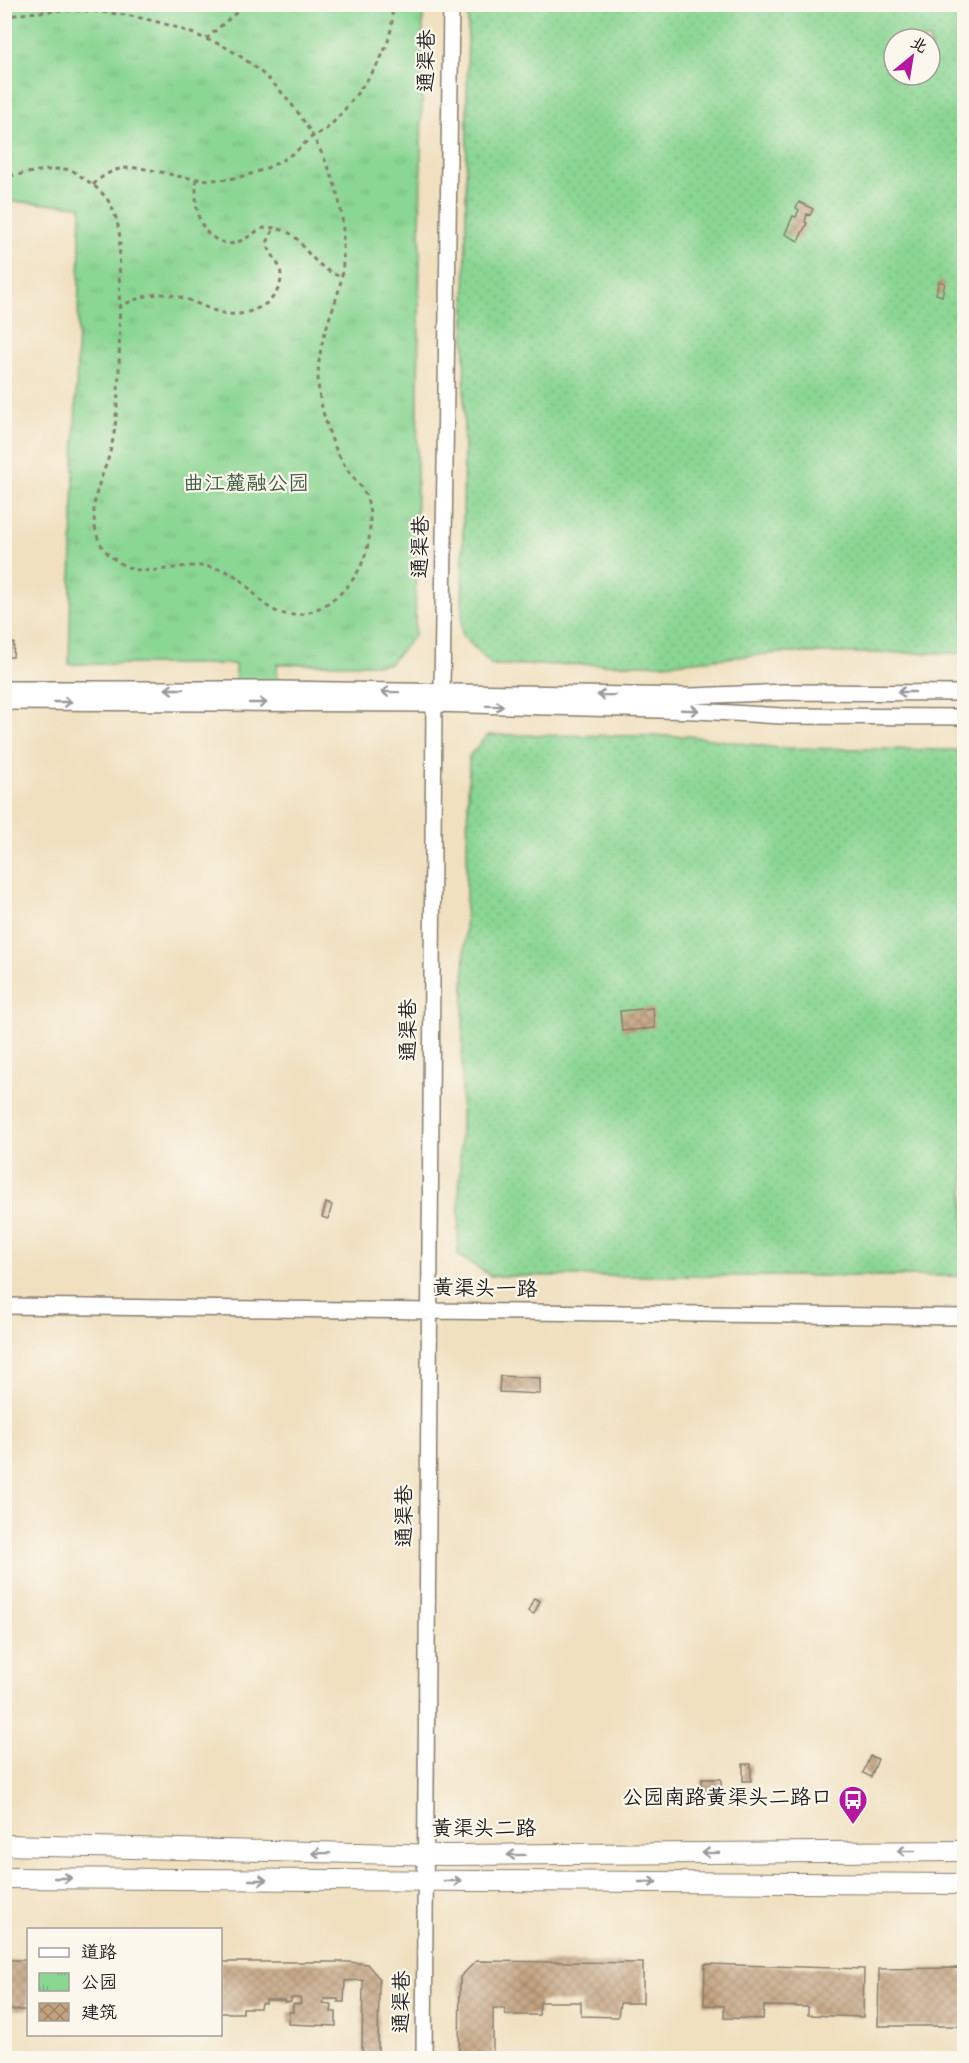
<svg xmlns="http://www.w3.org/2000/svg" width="969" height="2063" viewBox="0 0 969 2063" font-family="Dekko,'LXGW WenKai TC',sans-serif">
<defs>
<pattern id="grass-dots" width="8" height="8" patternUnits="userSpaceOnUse" patternTransform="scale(1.5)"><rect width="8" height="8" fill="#8ad693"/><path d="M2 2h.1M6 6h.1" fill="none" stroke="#76b77e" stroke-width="1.8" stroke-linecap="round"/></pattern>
<pattern id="park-tufts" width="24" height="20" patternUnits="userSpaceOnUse" patternTransform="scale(1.5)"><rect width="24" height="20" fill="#8ad693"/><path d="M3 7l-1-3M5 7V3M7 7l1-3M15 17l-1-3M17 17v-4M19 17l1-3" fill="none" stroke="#76b77e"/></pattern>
<pattern id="building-cross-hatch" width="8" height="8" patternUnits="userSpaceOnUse" patternTransform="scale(1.5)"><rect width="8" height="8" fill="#c3a27f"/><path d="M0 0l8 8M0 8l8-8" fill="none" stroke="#9e8367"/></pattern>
</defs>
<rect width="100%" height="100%" fill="#fbf7ec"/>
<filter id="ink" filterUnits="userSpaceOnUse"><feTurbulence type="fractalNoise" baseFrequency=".0167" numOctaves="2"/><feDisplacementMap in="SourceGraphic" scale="12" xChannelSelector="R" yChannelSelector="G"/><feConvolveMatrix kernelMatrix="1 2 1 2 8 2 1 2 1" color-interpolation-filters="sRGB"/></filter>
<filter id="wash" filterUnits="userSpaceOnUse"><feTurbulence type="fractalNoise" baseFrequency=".008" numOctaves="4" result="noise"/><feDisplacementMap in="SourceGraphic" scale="24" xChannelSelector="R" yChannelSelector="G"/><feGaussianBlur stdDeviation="1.35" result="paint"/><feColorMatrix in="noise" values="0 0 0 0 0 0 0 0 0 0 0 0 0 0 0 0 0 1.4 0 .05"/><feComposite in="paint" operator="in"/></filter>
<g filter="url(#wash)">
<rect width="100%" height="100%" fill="#f0e0c0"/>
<path fill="url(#grass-dots)" stroke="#537958" stroke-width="1.5" fill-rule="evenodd" d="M468,5H964V653H779L663,664L492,665L462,635ZM894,39H930V75H894Z
M488,735L689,736L778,748L960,750L964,754V1276H491L458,1255L469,756Z"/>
<path fill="url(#park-tufts)" stroke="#537958" stroke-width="1.5" d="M4,5H423L415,635L389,664H277L278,689H236L235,664H69L81,206L5,201Z"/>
<g id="blocks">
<path fill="url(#building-cross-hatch)" d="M799,202L813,209L810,215L807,214L805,222L807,223L798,241L785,234L793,216L796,217L799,210L796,208Z
M939,281L945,283L942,296L936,294Z
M4,643H14L13,657H4Z
M653,1008L655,1028L622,1031L620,1011Z
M326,1203L332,1205L328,1219L322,1217Z
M500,1376L540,1378V1394L499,1392Z
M534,1598L540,1601L534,1614L528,1611Z
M870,1756L878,1759L871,1777L863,1773Z
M743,1764H751V1781H743Z
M702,1779H721V1794L701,1793Z
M4,1960H28V2010H9V2006H4Z
M476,1961L643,1963V2003H620L618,2017L581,2016V2002H540L539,2015H506L504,2008H493V2058H459L460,1977Z
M220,1962H349L367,1964L379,1978L378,2058H354V2056L362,2055L363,1980L345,1981L344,2002H338V1999H324L323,2004L332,2005L331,2012H336V2026L288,2024L289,2012H293V2004H301L300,1998H291V2002H284V2000H266V2003H261L260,2008H243V2013H220Z
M705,1964L864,1969L863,2017L808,2015V2007L764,2006L763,2019L724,2018V2006L704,2005Z
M958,1968L964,1974V2026H878L879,1969Z"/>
</g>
</g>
<g filter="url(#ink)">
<use href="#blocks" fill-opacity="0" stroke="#867e6e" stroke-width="1.5"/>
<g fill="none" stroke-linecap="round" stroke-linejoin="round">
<g stroke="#867e6e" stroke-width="18">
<path id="minor" d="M4,689H278L692,696L786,692L964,693
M4,702L434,704L697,711L782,716L964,717
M4,1306L964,1317
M424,2058L434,704L442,693L451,4"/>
</g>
<g stroke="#867e6e" stroke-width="22">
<path id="major" d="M4,1845L444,1855L964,1851
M4,1878L964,1884"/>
</g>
<path stroke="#867e6e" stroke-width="3" stroke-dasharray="4.5 4.5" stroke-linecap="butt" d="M4,17C69,4 141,11 201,37C209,41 219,43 227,48C267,71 298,106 318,146C333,174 343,204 343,235C343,251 344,270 340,285C337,299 331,312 327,326C319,349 315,379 321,403C326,426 334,450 347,469C352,477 360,484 364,492C370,503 370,515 370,527C369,559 354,587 326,604C304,618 281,620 261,601C251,591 243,579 230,573C221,569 211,567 202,566C170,564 141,582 113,558C99,547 94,532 94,514C93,496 102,477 108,459C112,446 115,431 116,417C122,358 118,298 120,238C116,210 110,196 86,180C81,177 75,171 70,170C58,166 19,175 4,177
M206,39L246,4
M196,179C196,202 194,227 217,240C221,242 230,245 234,243C256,238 257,220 285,231C295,235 299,241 305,249C314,261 327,272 341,277
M93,185C116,161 140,167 169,174C188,179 209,181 229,179C253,175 276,166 296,151C302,147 307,140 313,136C317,134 321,132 325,130C339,118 351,102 361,88C379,65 397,35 391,4
M118,307C132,301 146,294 162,294C203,296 222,332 267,303C274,298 282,285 281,276C281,263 270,255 267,243L274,228"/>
<use href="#minor" stroke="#fff" stroke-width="15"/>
<use href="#major" stroke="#fff" stroke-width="20"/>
</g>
<defs><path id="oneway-shaft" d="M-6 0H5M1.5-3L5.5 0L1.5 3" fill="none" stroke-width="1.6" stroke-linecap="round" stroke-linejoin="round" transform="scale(1.5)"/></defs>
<g stroke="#999">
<use href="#oneway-shaft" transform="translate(174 689) rotate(-180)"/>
<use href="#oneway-shaft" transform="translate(390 692) rotate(-179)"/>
<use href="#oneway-shaft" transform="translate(906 692) rotate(-180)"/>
<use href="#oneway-shaft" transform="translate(606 695) rotate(-179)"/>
<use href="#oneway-shaft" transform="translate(63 702)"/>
<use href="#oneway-shaft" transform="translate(258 703)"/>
<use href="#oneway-shaft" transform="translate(495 706) rotate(1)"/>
<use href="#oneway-shaft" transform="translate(690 710) rotate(2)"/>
<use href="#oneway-shaft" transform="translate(906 1851) rotate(180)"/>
<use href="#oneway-shaft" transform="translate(321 1853) rotate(-179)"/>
<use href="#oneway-shaft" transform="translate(711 1853) rotate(179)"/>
<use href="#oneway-shaft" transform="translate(516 1855) rotate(179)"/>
<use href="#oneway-shaft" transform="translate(63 1878)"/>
<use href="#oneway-shaft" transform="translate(258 1880)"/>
<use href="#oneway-shaft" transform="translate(453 1881)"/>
<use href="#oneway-shaft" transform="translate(648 1882)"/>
</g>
</g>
<defs>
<g id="bus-pin" transform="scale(1.5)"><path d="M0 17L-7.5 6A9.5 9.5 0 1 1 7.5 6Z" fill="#b5179e" stroke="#fbf7ec"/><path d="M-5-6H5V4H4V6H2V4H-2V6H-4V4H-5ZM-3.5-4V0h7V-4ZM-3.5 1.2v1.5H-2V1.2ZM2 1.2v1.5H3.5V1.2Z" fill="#fff"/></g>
</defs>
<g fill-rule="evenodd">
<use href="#bus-pin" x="853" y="1800"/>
</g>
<g text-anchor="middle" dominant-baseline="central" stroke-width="4.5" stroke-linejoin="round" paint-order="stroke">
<g font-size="21" fill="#1c1c1c" stroke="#fbf7ec">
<text transform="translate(429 61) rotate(-89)">通渠巷</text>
<text transform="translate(423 547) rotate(-89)">通渠巷</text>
<text transform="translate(411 1030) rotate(-90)">通渠巷</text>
<text transform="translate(485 1291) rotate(1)">黄渠头一路</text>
<text transform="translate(407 1516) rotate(-90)">通渠巷</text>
<text x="484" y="1831">黄渠头二路</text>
<text transform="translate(404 2002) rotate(-89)">通渠巷</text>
</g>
<g font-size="21" fill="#425d46" stroke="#fbf7ec">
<text x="246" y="486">曲江麓融公园</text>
</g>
<g font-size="21" fill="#1c1c1c" stroke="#fbf7ec" text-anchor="end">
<text x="832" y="1800">公园南路黄渠头二路口</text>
</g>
</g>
<rect width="969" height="2063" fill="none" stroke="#fbf7ec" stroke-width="24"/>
<rect x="27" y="1928" width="195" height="108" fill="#fbf7ec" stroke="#a29f99" stroke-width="1.5"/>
<rect x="39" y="1948" width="30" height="9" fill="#ffffff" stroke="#a29f99" stroke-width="1.5"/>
<text x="81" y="1958" font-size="18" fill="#1c1c1c">道路</text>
<rect x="39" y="1973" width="30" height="18" fill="url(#park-tufts)" stroke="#a29f99" stroke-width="1.5"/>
<text x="81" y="1988" font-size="18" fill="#1c1c1c">公园</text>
<rect x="39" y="2003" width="30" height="18" fill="url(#building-cross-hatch)" stroke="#a29f99" stroke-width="1.5"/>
<text x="81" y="2018" font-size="18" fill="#1c1c1c">建筑</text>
<g transform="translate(912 57) rotate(30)"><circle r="28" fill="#fbf7ec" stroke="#a29f99" stroke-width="1.5"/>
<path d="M0-4.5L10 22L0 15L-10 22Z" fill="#b5179e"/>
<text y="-9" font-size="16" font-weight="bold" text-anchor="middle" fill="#1c1c1c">北</text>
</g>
</svg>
